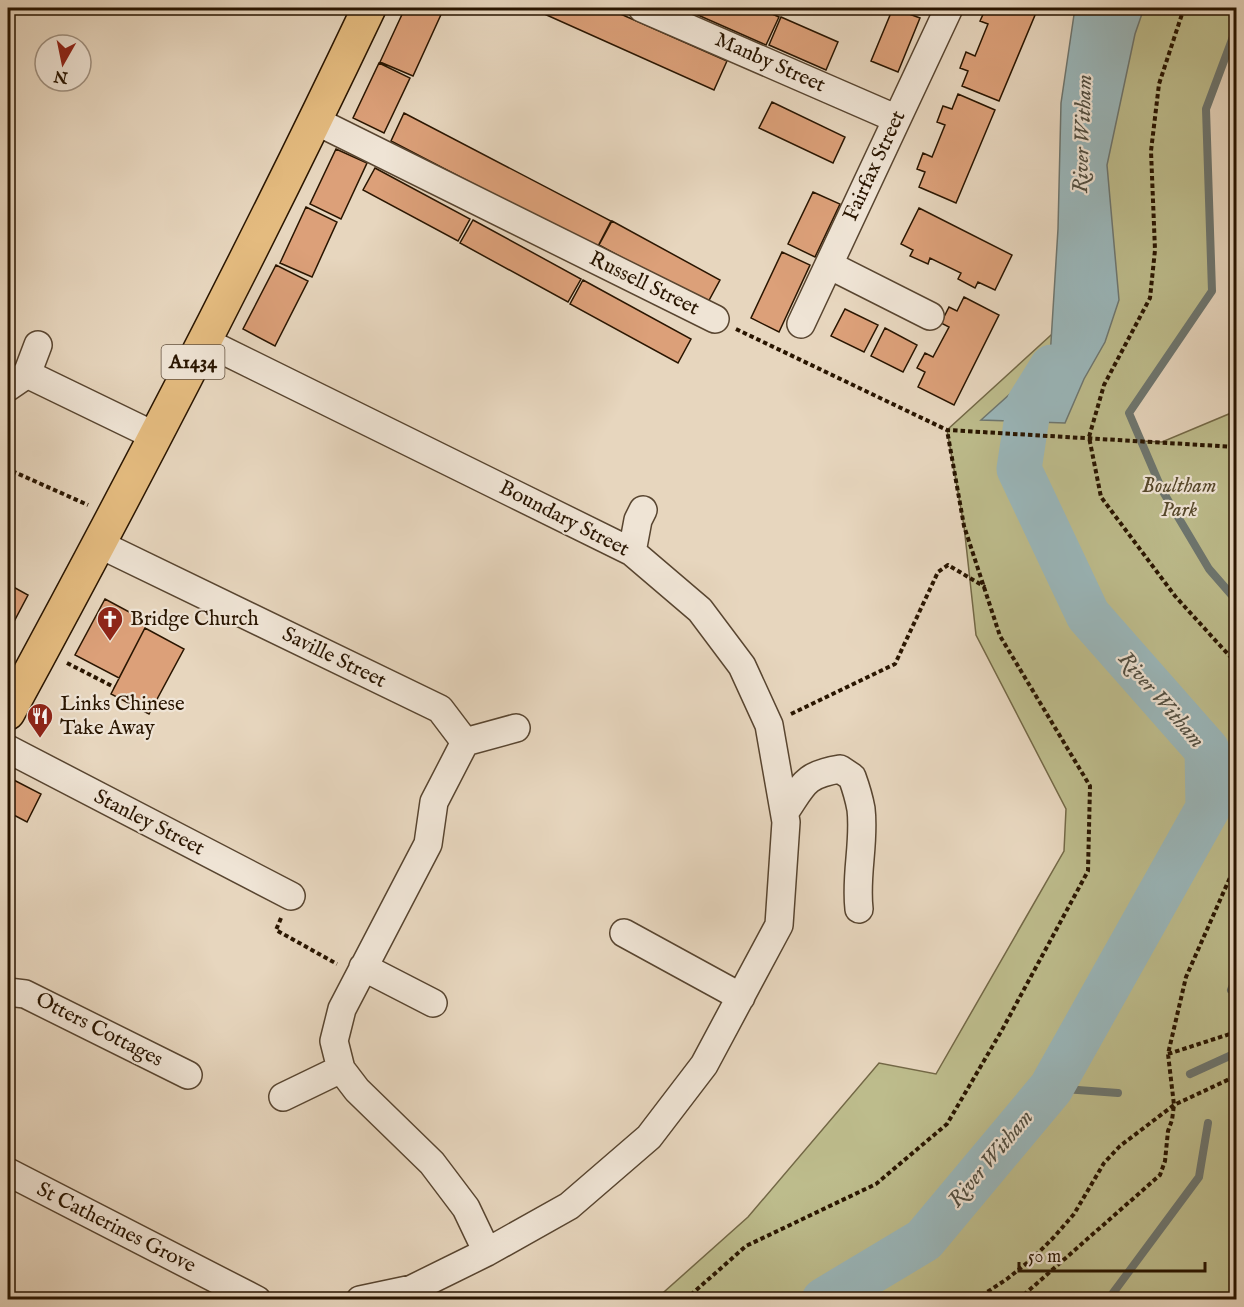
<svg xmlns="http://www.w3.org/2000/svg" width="1244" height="1307" viewBox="0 0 1244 1307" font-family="'IM FELL English',serif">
<rect width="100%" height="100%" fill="#e7d6be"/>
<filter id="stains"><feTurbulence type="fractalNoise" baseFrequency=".00333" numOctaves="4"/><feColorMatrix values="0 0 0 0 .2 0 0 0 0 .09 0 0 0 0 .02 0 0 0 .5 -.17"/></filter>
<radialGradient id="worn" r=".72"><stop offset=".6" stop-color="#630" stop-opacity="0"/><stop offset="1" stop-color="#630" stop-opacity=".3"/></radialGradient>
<path fill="#bdbc8c" stroke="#736846" stroke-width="1.5" d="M1107,8H1236V29L1206,109L1212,291L1129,413L1141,441L1162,442L1236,411V1299L655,1300L748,1217L879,1063L936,1074L1064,851L1066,809L976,635L964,526L947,430L1096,294Z"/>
<path fill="#9ab7bb" stroke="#6d7670" stroke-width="1.5" d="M1075,8H1144L1135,34L1107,165L1119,300L1105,342L1084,379L1065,423L981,420L1050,358L1058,229L1061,103Z"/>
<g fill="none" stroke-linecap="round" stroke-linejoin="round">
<path stroke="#6d7670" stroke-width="8" d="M1236,29L1206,109L1212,291L1129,413L1162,490L1209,569L1236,600
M1231,990L1236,978
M1190,1074L1236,1053
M1051,1088L1118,1093
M1105,1300L1110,1297L1199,1177L1208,1123"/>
<path stroke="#9ab7bb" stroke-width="45" d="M824,1300L924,1240L1051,1088L1208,808L1207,750L1088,615L1019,469L1029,404L1052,367"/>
</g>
<path fill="#dca079" stroke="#291500" stroke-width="1.5" d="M405,8H444L413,76L380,62Z
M531,8H607L727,61L714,90Z
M682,8H758L779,17L766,45Z
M893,8L920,18L898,72L871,61Z
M986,8H1038L999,101L962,86L968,71L960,68L966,52L975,56L988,24L980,21Z
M781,17L838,42L826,70L769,45Z
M379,63L410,78L384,133L353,118Z
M958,94L995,110L956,203L919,187L925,172L917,169L923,153L932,157L945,125L937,122L943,106L952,109Z
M772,102L845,137L833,163L759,128Z
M404,113L611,221L597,248L391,141Z
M336,149L367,163L341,219L310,204Z
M375,168L470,219L458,241L363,190Z
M813,192L840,204L815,257L788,244Z
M306,207L337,222L312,277L280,263Z
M919,208L1012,255L995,290L978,282L975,288L958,279L961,273L930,258L928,264L910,256L913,250L901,244Z
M473,220L581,279L568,302L460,243Z
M612,221L720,280L707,304L599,245Z
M782,252L810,265L779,332L751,318Z
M276,265L308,281L275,346L243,329Z
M583,280L691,339L678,363L570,304Z
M964,297L999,315L954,405L918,387L925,372L917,368L925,353L933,357L949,327L941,323L949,307L957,311Z
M845,309L878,325L864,352L831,336Z
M885,328L917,345L903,372L871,356Z
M8,584L28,595L8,633Z
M105,599L148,622L119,678L75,655Z
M145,628L184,649L149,714L111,694Z
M8,777L41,794L27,822L8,812Z"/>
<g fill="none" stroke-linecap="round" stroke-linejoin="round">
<g stroke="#584530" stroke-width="30">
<path id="minor" d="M642,8L897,119
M316,121L715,319
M829,265L930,316
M801,324L949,8
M204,341L632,552L700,610L742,666L769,725L786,822L779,925L704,1065L649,1137L569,1206L487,1252L412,1289L360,1300
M27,374L38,345
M8,387L27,374L155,436
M99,544L440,709L465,742
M632,552L638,520L643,510
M8,749L291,896
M785,812C804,784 804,775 840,769L852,777C856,788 859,798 861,809C865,842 855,875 859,909
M624,933L741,997
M363,967L433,1003
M8,992L25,994L188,1075
M283,1097L341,1069
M8,1172L257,1300
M487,1252L466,1208L432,1163L357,1090L341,1069L334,1041L342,1009L428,844L434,802L465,742L516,728"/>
</g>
<g stroke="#291500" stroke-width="36">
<path id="major" d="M8,713C134,481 256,246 369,8"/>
</g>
<path stroke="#291500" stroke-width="4" stroke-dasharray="4.5 3" stroke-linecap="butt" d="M1184,8L1159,84L1151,151L1155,250L1150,298L1104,385L1089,437L1101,497L1175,596L1236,663
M736,329L947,430L1236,447
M12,471L88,505
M67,663L114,687
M791,714L895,664L938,572L948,565L985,587
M281,918L276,930L337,964
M1168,1054L1236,1032
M685,1300L746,1246L876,1184L947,1124L1002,1030L1088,871L1090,786L1000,636L964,526L947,430
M975,1300L1007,1279L1032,1259L1054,1237L1074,1214L1104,1163L1120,1146L1174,1105L1236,1076
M1018,1300L1160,1175L1165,1161L1168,1131L1172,1120L1174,1105L1168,1054L1186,977L1236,864"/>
<use href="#minor" stroke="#efe4d5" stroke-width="27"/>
<use href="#major" stroke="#e4bb7f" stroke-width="33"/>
</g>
<defs>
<g id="church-pin" transform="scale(1.35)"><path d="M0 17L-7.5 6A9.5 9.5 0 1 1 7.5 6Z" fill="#8f2418" stroke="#efe4d5"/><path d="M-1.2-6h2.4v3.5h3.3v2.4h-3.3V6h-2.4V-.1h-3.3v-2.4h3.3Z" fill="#fff"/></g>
<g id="restaurant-pin" transform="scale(1.35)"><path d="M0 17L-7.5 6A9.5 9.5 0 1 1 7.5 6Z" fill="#8f2418" stroke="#efe4d5"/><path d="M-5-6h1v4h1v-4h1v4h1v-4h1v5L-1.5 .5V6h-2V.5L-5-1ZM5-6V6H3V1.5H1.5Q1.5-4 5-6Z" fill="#fff"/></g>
</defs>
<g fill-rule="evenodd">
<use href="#church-pin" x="110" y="619"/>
<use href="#restaurant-pin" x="40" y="716"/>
</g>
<g text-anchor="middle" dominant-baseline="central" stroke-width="4.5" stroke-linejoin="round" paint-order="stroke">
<rect fill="#efe4d5" stroke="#645340" stroke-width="1.5" x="161.5" y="345" width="63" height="34" rx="4.5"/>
<g font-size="20" font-weight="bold" fill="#291500">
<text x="193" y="362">A1434</text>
</g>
<g font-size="21" fill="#291500" stroke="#efe4d5">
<text transform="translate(770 63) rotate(24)">Manby Street</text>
<text transform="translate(875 166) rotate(-65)">Fairfax Street</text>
<text transform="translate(644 284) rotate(26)">Russell Street</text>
<text transform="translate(564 519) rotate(27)">Boundary Street</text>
<text transform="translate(334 658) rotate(26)">Saville Street</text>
<text transform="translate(149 823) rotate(27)">Stanley Street</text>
<text transform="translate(99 1030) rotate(27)">Otters Cottages</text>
<text transform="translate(116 1228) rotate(27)">St Catherines Grove</text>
</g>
<g font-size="21" font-style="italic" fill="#55472a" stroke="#efe4d5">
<text x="1179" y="486">Boultham<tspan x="1179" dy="24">Park</tspan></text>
</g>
<g font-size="21" fill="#291500" stroke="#efe4d5" text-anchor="start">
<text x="130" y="619">Bridge Church</text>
<text x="60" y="704">Links Chinese<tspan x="60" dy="24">Take Away</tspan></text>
</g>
<g font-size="22" font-style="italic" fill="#514e41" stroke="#efe4d5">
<text transform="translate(1083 134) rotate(-88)">River Witham</text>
<text transform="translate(1161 700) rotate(49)">River Witham</text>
<text transform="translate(991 1159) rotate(-50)">River Witham</text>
</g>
</g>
<rect width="1244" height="1307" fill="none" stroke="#e7d6be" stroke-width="30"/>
<rect x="9" y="9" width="1226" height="1289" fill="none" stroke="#291500" stroke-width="3"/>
<rect x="15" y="15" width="1214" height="1277" fill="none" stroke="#291500" stroke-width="1.5"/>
<g transform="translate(63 63) rotate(189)"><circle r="28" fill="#efe4d5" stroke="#a09180" stroke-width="1.5"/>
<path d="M0-4.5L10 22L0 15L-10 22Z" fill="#8f2418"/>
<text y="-9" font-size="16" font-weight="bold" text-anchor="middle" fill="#291500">N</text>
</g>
<path d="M1019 1262v9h186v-9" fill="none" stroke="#291500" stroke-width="3"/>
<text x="1028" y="1262" font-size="18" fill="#291500" stroke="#efe4d5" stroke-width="4.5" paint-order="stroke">50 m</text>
<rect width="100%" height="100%" filter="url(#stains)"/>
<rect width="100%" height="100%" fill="url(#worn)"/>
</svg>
